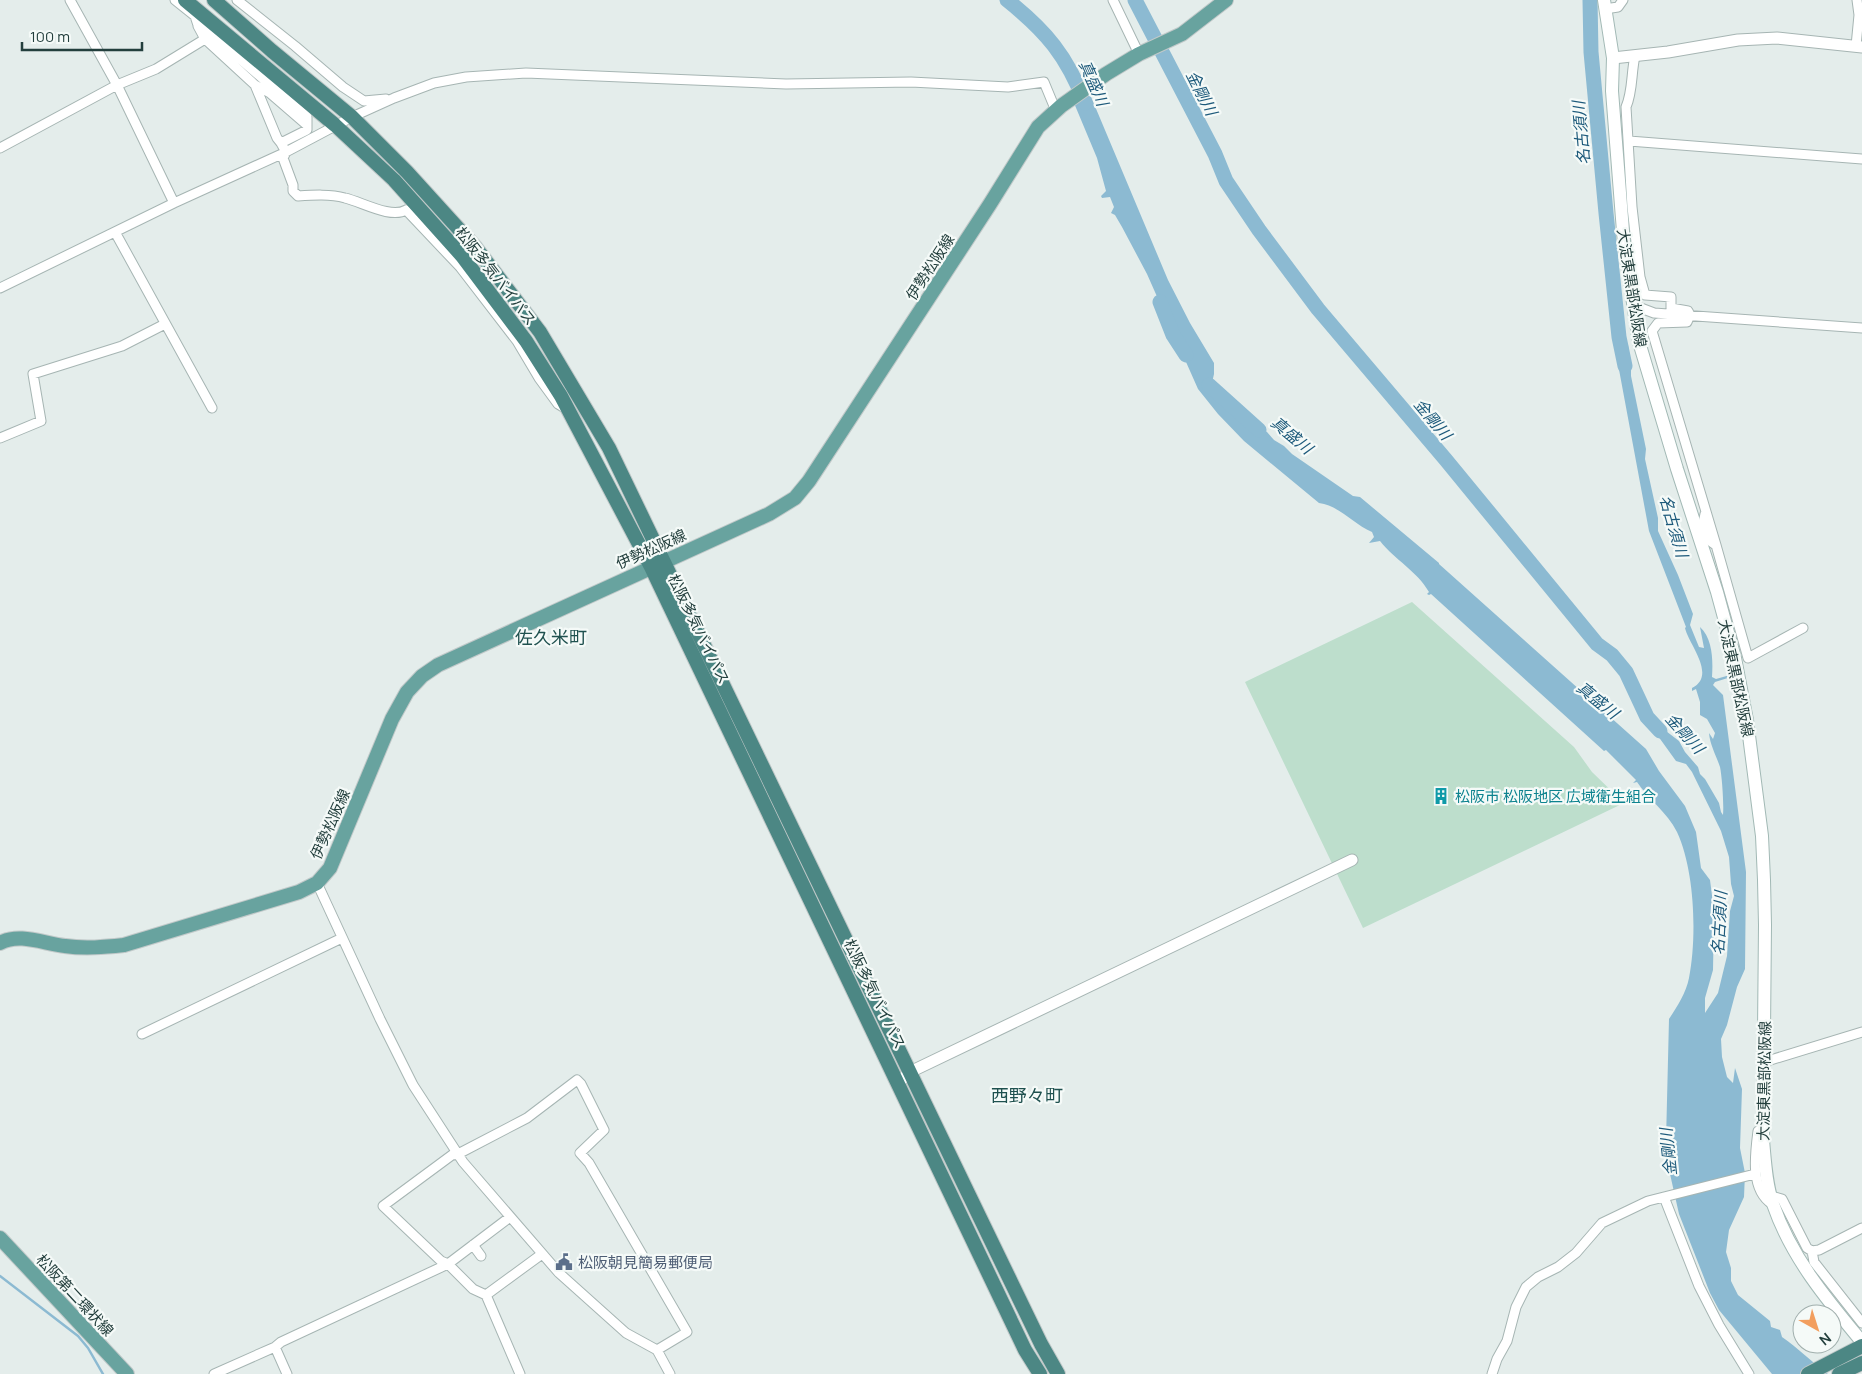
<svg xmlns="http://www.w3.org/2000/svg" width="1862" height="1374" viewBox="0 0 1862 1374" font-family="Manrope,'Noto Sans JP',sans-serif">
<rect width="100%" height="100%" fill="#e4edeb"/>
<path fill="#bddecc" d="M1412,602L1574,747L1592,772L1624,803L1363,928L1245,682Z"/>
<path fill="#8cbad2" d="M1089,92L1168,280L1190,323L1214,363V374L1212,383L1229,407L1235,411L1267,432L1274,440L1284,446L1292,454L1353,496L1360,497L1439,563V564L1646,749L1659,771L1685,806L1696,832L1701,868L1710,880L1714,911L1713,970L1705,998V1013L1718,993L1727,956L1730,911L1734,896L1731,884L1729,857L1721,831L1692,772L1686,764L1676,761L1645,718L1651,715L1662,728L1679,741L1685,752L1698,767L1700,774L1705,779L1719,803L1721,812L1723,815C1724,805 1722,776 1720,767C1716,755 1710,745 1709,733L1713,739L1715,733L1707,719L1700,715V702L1696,689L1692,691V688C1717,675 1689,645 1685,628L1686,627L1649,531L1615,348L1628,345L1631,366V376L1646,449L1645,459L1658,518V531L1678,575L1693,614L1690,625L1699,647L1704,648L1700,627C1713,639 1713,661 1712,677L1716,679L1730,675L1731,677L1715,682L1713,685L1723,695L1746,872L1745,969L1737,987L1727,1025L1721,1039L1722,1057L1727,1077L1733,1083L1735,1068L1742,1089L1740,1148L1745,1173L1744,1197L1729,1230L1726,1252L1731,1268V1281L1738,1295L1770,1321L1771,1327L1780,1330L1782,1337C1798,1348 1812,1362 1828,1374H1772L1719,1310L1710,1293L1679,1214L1670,1174L1666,1141L1669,1019C1677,1007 1686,993 1689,978C1697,937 1695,871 1677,832C1667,812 1649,800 1637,782L1633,783L1636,780L1606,750L1604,751L1431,594L1429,595L1427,594L1429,592C1417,571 1395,560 1380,541L1369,543L1374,537L1372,532C1353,524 1340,506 1319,503L1244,441L1218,414L1198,389L1147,274L1122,227L1115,215L1111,213L1114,207L1110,197L1102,198L1101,196L1106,191L1097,158L1074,103Z"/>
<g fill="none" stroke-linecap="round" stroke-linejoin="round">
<path stroke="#8cbad2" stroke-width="2.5" d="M0,1276L78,1336L88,1348L103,1374"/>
<path stroke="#8cbad2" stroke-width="15" d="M1007,0C1046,31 1067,56 1085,103
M1135,0L1215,154L1226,181L1259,230L1318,309L1446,460L1597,644L1612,655L1626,672L1647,717L1660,731
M1590,0L1591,52L1606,213L1619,337L1625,366
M1160,302L1173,335L1186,355
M1209,385L1259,430"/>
<g stroke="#a6b5b3" stroke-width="11">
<path id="minor" d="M70,0L117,85L174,203
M175,0L195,16L198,25L217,39L307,117V130L281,143L286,152L283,158L293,185V191L298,196C314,195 330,194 345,198C362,202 391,219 406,210L460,267L517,341L539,378L558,404L563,407
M237,0L295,46L343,87L364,101L386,99
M1113,0L1139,54
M1605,9L1618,7L1623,0
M205,39L255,85
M1856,46L1859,15L1857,0
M1635,56C1631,73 1633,91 1626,107L1632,207L1640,277L1645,295L1671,297V308L1688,311L1690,315L1687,322L1658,323L1652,331L1716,545L1748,658L1803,628
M1629,141L1862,159
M281,143L277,138L255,85L270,93L307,125
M0,148L117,85L156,69L205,39L198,26
M115,232L212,408
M0,288L174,203L286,152L352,117L394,98L434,83L466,77L526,73L786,84L911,82L1008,87L1044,82L1056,111
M1633,305L1654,313L1862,328
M0,438L41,421L33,374L122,346L165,324
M1705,514C1702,525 1703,537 1714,544
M317,883L380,1019L413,1085L463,1162L559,1273L626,1333L657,1350L670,1374
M142,1034L342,938
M1764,1062L1862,1032
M1758,1131C1755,1154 1750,1190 1772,1204
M1771,1196L1782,1199L1807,1248L1812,1251L1819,1250L1862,1228
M1664,1197L1699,1286L1719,1325L1749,1374
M473,1245L481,1256
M1812,1251L1814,1262L1862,1323
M486,1295L542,1254
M275,1347L287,1374
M214,1374L275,1347L281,1342L448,1264L510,1217
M520,1374L486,1295L473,1289L448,1264L441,1261L383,1206L452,1155L458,1154L527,1118L577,1080L581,1084L604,1130L580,1153L589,1163L687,1332L657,1350
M1492,1374L1497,1359L1507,1341L1516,1307L1526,1287L1538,1277L1558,1267L1576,1253L1602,1223L1648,1201L1755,1174"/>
</g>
<g stroke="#a6b5b3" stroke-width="13">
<path id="tertiary" d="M1613,58L1668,52L1738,40L1777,38L1862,47
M899,1082L910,1072L1352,860"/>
</g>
<g stroke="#a2b9b5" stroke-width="14">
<path id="secondary" d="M1604,0L1613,58L1612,91L1624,244L1639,342L1677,469L1717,592L1735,658L1747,720L1762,836L1764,880L1765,925L1763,1140C1765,1161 1766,1184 1773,1204C1791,1257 1827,1300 1862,1342"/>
</g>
<g stroke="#c1c9c9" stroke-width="16">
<path id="primary" d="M0,943C19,932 45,944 65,946C85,949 105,947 124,945L299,892L317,883L330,868L392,719L407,692L422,676L438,665L769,514L795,498L809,481L990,204L1038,127L1061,106L1106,74L1139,54L1182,34L1226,0
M0,1238L127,1374"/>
</g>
<g stroke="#c1c9c9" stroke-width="16">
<path id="trunk" d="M185,0L335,125L394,180L462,256L526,341L561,396L651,567L1025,1350L1040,1374
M214,0L272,51L352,117L407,172L476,248L540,332L609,448L968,1193L1041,1344L1058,1374
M1808,1374L1862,1346
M1839,1374L1862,1363"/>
</g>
<use href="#minor" stroke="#fff" stroke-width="9"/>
<use href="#tertiary" stroke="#fff" stroke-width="11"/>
<use href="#secondary" stroke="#fff" stroke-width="12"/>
<use href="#primary" stroke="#68a39f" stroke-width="14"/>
<use href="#trunk" stroke="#4c8784" stroke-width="14"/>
</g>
<defs>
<g id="building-bare" transform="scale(1.35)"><path d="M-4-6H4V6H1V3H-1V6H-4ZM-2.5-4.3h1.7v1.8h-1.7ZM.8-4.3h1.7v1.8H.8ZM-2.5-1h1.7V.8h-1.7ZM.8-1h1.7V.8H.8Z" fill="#0f9aa8" stroke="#f5faf8" stroke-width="2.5" paint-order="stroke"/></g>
<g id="civic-bare" transform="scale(1.35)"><path d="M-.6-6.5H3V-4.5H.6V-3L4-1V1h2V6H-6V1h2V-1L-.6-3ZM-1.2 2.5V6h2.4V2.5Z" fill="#5c6f8a" stroke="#f5faf8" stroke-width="2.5" paint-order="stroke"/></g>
</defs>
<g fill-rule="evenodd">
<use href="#building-bare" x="1441" y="796"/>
<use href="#civic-bare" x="564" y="1262"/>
</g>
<g text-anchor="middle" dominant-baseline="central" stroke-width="4.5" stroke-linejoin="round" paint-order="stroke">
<g font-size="15" fill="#233f3d" stroke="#f5faf8">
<text transform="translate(930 267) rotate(-57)">伊勢松阪線</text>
<text transform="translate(496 276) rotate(52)">松阪多気バイパス</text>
<text transform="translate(1632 288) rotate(81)">大淀東黒部松阪線</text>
<text transform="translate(651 549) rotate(-24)">伊勢松阪線</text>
<text transform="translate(699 629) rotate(64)">松阪多気バイパス</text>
<text transform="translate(1736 678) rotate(78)">大淀東黒部松阪線</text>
<text transform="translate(330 824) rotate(-66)">伊勢松阪線</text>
<text transform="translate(875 994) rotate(64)">松阪多気バイパス</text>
<text transform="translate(1764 1081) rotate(-89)">大淀東黒部松阪線</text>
<text transform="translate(75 1295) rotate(47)">松阪第二環状線</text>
</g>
<g font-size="15" fill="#0d838f" stroke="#f5faf8" text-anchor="start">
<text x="1455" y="796">松阪市 松阪地区 広域衛生組合</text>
</g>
<g font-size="15" fill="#4e5e75" stroke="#f5faf8" text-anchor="start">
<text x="578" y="1262">松阪朝見簡易郵便局</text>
</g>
<g font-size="16" font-style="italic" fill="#1d5a7b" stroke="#f5faf8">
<text transform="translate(1094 83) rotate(66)">真盛川</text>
<text transform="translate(1202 93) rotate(63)">金剛川</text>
<text transform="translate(1581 133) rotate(-95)">名古須川</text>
<text transform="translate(1433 419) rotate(50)">金剛川</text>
<text transform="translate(1292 435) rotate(40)">真盛川</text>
<text transform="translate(1674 526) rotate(74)">名古須川</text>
<text transform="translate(1598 700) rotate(39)">真盛川</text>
<text transform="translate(1685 733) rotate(48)">金剛川</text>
<text transform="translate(1719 923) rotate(-87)">名古須川</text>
<text transform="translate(1668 1152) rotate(-96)">金剛川</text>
</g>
<g font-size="18" fill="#1f514f" stroke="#f5faf8">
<text x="551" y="637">佐久米町</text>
<text x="1027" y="1095">西野々町</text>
</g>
</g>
<g transform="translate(1817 1329) rotate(141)"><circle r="24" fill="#f5faf8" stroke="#a1afad"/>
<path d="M0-4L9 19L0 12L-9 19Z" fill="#f29e5e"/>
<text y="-8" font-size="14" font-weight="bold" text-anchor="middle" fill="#233f3d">N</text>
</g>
<path d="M22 42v8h120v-8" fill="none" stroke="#233f3d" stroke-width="2.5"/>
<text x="30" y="42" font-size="15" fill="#233f3d" stroke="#f5faf8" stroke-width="4" paint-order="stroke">100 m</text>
</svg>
